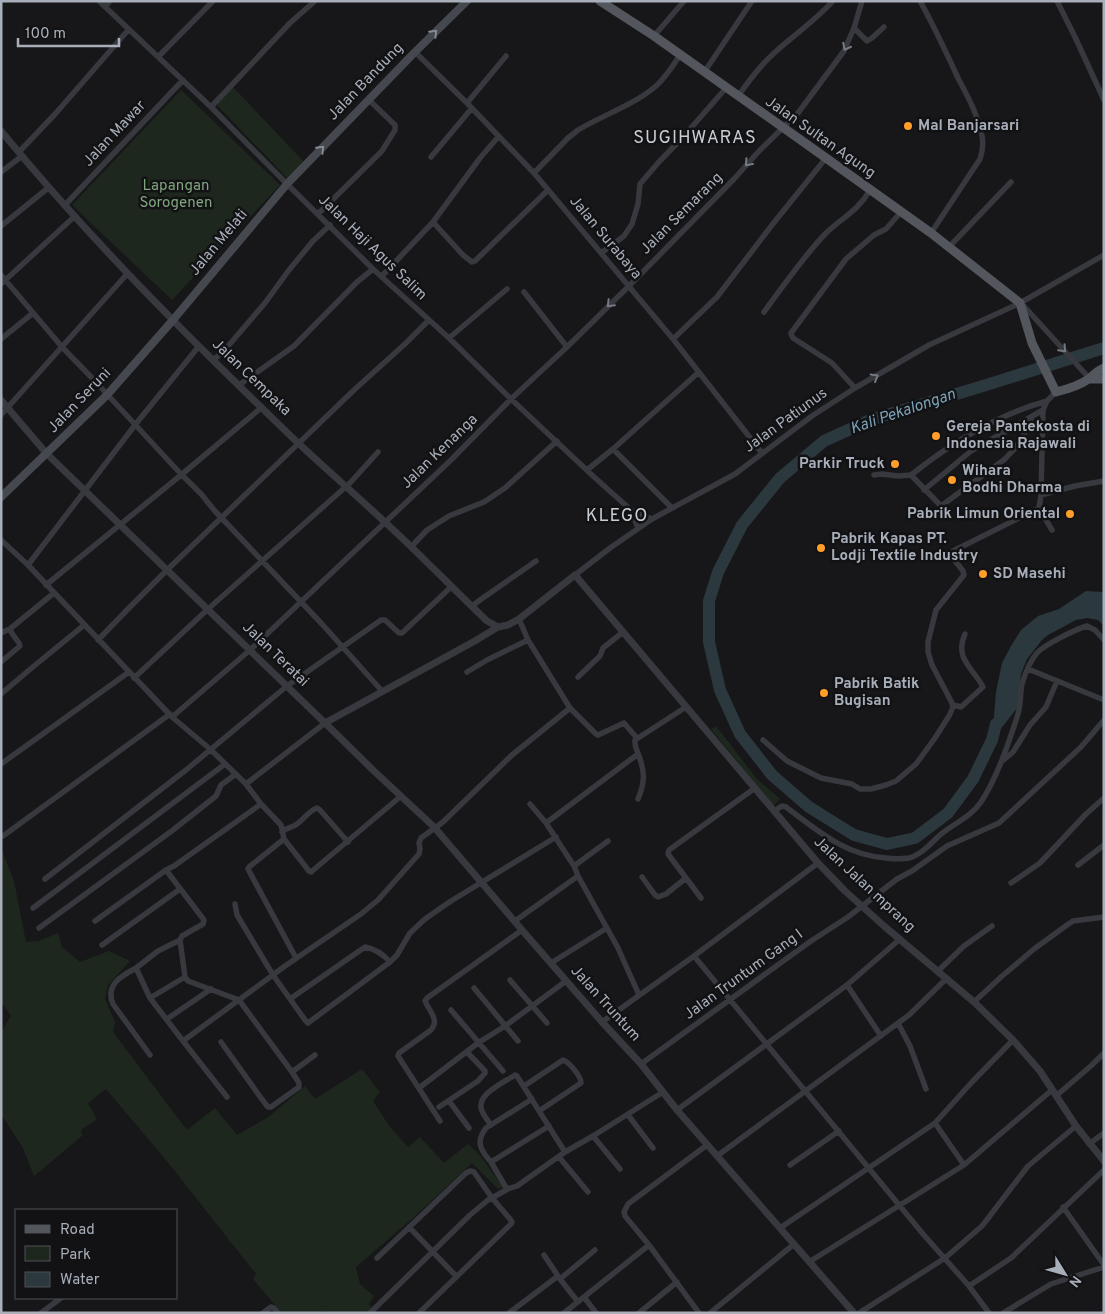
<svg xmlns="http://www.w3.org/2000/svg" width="1105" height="1314" viewBox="0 0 1105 1314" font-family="Overpass,sans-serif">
<rect width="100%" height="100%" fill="#171719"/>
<path fill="#1e271e" d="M232,86L306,164L289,180L214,102Z
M181,90L280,185L172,300L72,205Z
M716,726L757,779L780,799L773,806L711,729Z
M1,848L14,881L26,942L39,941L58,933L62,947L80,962L109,951L130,961L108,985L105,999L115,1022L113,1032L187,1130L215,1108L237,1135L267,1118L305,1086L315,1099L362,1069L380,1092L373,1101L390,1127L408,1147L420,1137L444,1163L468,1144L479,1154L503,1187L498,1189L472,1163L414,1217L356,1267L360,1284L374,1296L369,1304L377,1313H327L325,1311L322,1313H282L253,1279L256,1274L170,1165L106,1089L88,1103L97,1119L81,1130L82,1136L34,1176L23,1148L1,1114V1032L11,1016L1,1002Z"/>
<path fill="#2b383e" d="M1086,591L1104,592V626L1098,620L1087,618L1076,620L1048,635L1042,640L1027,659L1021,674L1018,707L992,740L996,692L1002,663L1011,646L1021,630L1038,616L1059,609Z"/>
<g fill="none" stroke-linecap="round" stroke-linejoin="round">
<path stroke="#2b383e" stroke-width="12" d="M996,724L992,740L973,779L948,813L915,838L887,844L854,835L809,807L772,775L740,734L720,690L709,642V601L718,572L742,525L780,478L824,441L870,420L983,386L1104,348"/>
<path stroke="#37393e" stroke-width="5.5" d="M99,1L211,107L287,184L373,269L449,338L511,399L593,476L631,510L652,519
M920,1C934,26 946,52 958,78C967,95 977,113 981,132C984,141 983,150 980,159L931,233
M1057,1L1075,37L1104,100
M105,7L110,1
M854,28L867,41L872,38L884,27
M654,36L684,1
M415,52L467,103L534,173L673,339L762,453
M159,56L213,1
M705,71L752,1
M738,96C748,82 758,68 771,56C791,37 814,22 833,1
M467,103L506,56
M211,107L290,23L315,1
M19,152L56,113L129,29
M431,157L472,108
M1,172L22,156
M534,173L568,138L578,130C603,115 634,105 656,86C666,77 673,66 680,55
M65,205L183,80
M318,214L382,151L395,130V125L369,100
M433,222L463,255L472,262L475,261L548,190
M1,226L48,188
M949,247L1011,182
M601,253L624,236L632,224L638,204L640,184L658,163L683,137L726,88
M1,275L62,347L93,379L179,472L202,495L214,510L322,624L382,691
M382,276L433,222L480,158L499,136
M1,284L75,216
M524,292L567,347
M1022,304L1090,379
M764,312C784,285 803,257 826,233C843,217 858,211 870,190
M449,338L507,289
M1,339L33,313
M673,339L717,297L772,225L826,158
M213,360L223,352L265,303L289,270L313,241L330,225
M239,385L294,346L357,282L373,269
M855,388L832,363L793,338L791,334V333L846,259L874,235L886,229L901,212
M1,415L127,274
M613,449L672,508
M587,470L613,449L699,372
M874,475L882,474L898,476L911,475L941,506L1005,459L1016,447L1024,434L1032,417
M911,475C951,443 996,415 1047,401
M924,490L971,451L1043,410
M1041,495L1075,486L1104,481
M1039,508L1052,530
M631,510L638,528
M1,540L28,565L172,717L210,749L246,784L261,804L174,866L166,870L204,920L203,924L182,936L180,940L185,977L188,981L239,1000L292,1072L315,1055
M411,547L427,530L449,516L484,502L505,488L557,441
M28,565L135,425L199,346
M575,575L610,548L652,519L735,474L812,416L855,388L929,345L1020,303L1104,255
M46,585L181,475L262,407
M472,606L480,600L536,561
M1,633L7,630H11
M98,640L127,610L167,570L354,390L406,343L429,320
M1,662L20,646L19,643L11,632V628L54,593
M1028,669L1104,700
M467,672L487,660L528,640
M578,677L600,656L603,648L623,632
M134,678L208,609L350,483L378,452
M1,694L28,671L84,625
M953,705L961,707L983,687C973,668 954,659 965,634
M570,708L596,734L598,735L624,723L637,738
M172,717L250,650L451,460L511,399L567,347L629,286L734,179L760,150L798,113L844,51L854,28L862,1
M763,740L787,761L821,778L852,784L860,789H871L886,785L896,781L916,764L935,738L949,716L953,707L952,703L932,665L928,652V642L936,610L964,575L963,571L952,557L953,551L1039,508L1041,495L1043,410L1047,401L1056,392
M638,754L546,823L574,866L578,876L618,948L639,995
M1001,762L1013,752L1030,725L1046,707L1057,681
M1,764L129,672
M246,784L325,723
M638,799C645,782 645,773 639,756C637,750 634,746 635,740L686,707
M261,804L281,825L284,839L309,871L311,872L401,796
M530,804L546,823
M774,811L782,806L786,807C818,831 845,855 886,858C893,859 902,859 909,858C921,855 931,843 940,835C953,824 971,817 981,802C997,778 1009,742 1018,714C1021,704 1020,694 1022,684C1025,674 1030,661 1037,653C1044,645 1076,629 1087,626L1095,630L1104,640
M282,832C287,827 292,828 297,824C305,819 307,812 317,808L320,810L348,842
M3,836L170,714
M284,839L249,867L248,869L296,958
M1078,865L1104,845
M574,866L608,841
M642,877L655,895L658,897L666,894L686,878
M45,879L186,770L287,686L381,620H385L399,633H402L451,587
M1011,883L1040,863L1086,814L1104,798
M701,898L668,854L669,850L755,788
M235,904L237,915L273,975L305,1020L308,1023L390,962
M33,908L225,764
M95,921L166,870
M515,921L578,876
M39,928L173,830L216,796L221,785L236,774
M180,940L158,951L136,968L150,998L183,1041L285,966L361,914L378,900L419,854L420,849L419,843L421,838L443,822L512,755L570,708L528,640L519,619
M102,945L180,889
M694,956L923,1234L969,1286L989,1313
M551,963L607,928
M136,968C121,976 105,985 113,1004L150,1055
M938,971L964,946L992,926
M510,980L547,1023
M847,985L881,1036
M474,988L518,1041
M150,998L185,977
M290,999L365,947C376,949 383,954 390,962L397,955L410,933L425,919L451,901L556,837
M974,1002L1001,977L1034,949L1067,925L1073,921L1104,917
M451,1010L503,1071
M167,1019L211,989
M602,1022L694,956L818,863
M898,1023L910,1046L926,1089
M183,1041L227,1097
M221,1042L261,1098L268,1107H271L299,1087V1083L292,1072
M641,1064L811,941L848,917L897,879L912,871L947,846L999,823L1081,747L1104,720
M524,1086L563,1060C569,1062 581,1076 581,1083L539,1111
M419,1088L478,1043L505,1026L566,981
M1056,1096L1092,1065L1104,1053
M449,1101L469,1128
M439,1107L478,1081L485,1073V1071L467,1052
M677,1110L847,985L900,939
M628,1115L653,1148
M440,1121L398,1056L399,1053L431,1030C440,1020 429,1011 425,1001L427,998L522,930
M935,1123L964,1165
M491,1125C488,1121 484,1116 482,1111C475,1095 503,1083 515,1075L517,1076L565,1152
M549,1126L491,1162L505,1186L508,1189L517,1186L565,1152L593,1136L663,1092
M593,1136L620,1169
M1089,1144L1104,1133
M717,1156L909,1015L947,978
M559,1157L588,1192
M491,1162C481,1151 475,1142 486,1128L532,1099
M790,1165L839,1131
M1063,1207L1104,1265
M409,1227L456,1276
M780,1228L935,1123L972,1082L1013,1040
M544,1255L560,1279L578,1302
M377,1258L466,1173L470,1171L474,1172L492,1198L510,1219L512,1222L511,1224L419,1313
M809,1262L964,1165L1052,1090
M560,1279L595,1250
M969,1286L1011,1258L1104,1170
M584,1297L596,1313
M371,1312L470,1215L488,1200L508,1189
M41,1313L61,1298
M263,1313L271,1307L274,1308L278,1313
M509,1313L558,1276
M564,1313L649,1245
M639,1313L677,1282
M699,1313L649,1245L625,1216L624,1212L628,1204L707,1145
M710,1313L794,1244
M859,1313L945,1258L982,1226L989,1217L1028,1166L1076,1126
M1003,1313L1051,1284L1104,1267"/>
<path stroke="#37393e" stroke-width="7" d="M1,131C92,242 194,343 297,442C327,470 357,496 387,524C421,555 453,589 487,621L498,627
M1,400L47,454L325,723L473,642L498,627L508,625L519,619L575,575L818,863L845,891L884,926L974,1002L1013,1040L1040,1071L1076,1126L1104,1161
M325,723L374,771L434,827L522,930L602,1022L641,1064L677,1110L854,1313"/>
<path stroke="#45484e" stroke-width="8" d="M1,497L107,395L173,320L287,184L415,52L467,1"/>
<path stroke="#53565d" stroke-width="9" d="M600,1L654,36L812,148L931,233L1020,303L1032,343L1056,392C1068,389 1081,385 1090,378C1095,374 1098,370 1104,368
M1090,379H1104"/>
</g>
<defs><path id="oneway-chevron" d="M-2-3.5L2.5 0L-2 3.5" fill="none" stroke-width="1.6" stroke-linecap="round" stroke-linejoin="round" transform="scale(1.25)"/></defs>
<g stroke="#858b94">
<use href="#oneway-chevron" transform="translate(434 33) rotate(-45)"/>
<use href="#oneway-chevron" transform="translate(321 149) rotate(-46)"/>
</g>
<g stroke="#757a82">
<use href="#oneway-chevron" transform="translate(846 47) rotate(117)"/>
<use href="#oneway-chevron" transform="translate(748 163) rotate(132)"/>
<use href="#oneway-chevron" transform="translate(610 304) rotate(135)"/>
<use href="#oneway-chevron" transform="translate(1063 349) rotate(47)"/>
<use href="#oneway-chevron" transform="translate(875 377) rotate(-30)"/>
</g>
<g fill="#ff9f29" stroke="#121214" stroke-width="2">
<circle cx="908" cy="126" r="5"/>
<circle cx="936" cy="436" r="5"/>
<circle cx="895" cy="464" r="5"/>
<circle cx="952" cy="480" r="5"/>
<circle cx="1070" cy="514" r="5"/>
<circle cx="821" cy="548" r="5"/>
<circle cx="983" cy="574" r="5"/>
<circle cx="824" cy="693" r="5"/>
</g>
<g text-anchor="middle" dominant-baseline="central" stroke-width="5" stroke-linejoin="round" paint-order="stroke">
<g font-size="15" fill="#a8afba" stroke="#121214">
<text transform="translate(366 82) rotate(-46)">Jalan Bandung</text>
<text transform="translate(115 134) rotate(-47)">Jalan Mawar</text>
<text transform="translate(820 138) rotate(35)">Jalan Sultan Agung</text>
<text transform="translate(682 214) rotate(-45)">Jalan Semarang</text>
<text transform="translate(605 238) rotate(50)">Jalan Surabaya</text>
<text transform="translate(219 243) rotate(-50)">Jalan Melati</text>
<text transform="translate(372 248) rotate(44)">Jalan Haji Agus Salim</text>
<text transform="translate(251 378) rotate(44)">Jalan Cempaka</text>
<text transform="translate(80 401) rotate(-46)">Jalan Seruni</text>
<text transform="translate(786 421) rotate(-36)">Jalan Patiunus</text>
<text transform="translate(440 452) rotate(-44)">Jalan Kenanga</text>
<text transform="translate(275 655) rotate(44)">Jalan Teratai</text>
<text transform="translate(864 885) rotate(43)">Jalan Jalan mprang</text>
<text transform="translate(744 975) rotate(-36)">Jalan Truntum Gang I</text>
<text transform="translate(605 1004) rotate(48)">Jalan Truntum</text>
</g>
<g font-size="15" font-weight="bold" fill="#a8afba" stroke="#121214" text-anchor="start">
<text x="918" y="126">Mal Banjarsari</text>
<text x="946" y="427">Gereja Pantekosta di<tspan x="946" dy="17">Indonesia Rajawali</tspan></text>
<text x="885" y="464" text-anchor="end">Parkir Truck</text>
<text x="962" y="471">Wihara<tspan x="962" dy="17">Bodhi Dharma</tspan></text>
<text x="1060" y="514" text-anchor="end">Pabrik Limun Oriental</text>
<text x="831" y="539">Pabrik Kapas PT.<tspan x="831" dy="17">Lodji Textile Industry</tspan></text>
<text x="993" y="574">SD Masehi</text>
<text x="834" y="684">Pabrik Batik<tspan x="834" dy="17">Bugisan</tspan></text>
</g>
<g font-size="15" fill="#7fa67d" stroke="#121214">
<text x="176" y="186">Lapangan<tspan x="176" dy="17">Sorogenen</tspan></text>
</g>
<g font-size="16" font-style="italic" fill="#7ca2b7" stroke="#121214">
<text transform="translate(903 412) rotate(-19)">Kali Pekalongan</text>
</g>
<g font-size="18" letter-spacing="1" fill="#c9ced5" stroke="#121214">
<text x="695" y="138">SUGIHWARAS</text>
<text x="617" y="516">KLEGO</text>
</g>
</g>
<rect width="1105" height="1314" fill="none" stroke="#a8afba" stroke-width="5"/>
<rect x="15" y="1209" width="162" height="90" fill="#121214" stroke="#4e5156"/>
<rect x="25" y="1225" width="25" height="8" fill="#53565d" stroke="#4e5156"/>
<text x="60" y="1234" font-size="15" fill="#a8afba">Road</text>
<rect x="25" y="1246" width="25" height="15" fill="#1e271e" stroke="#4e5156"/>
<text x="60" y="1259" font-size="15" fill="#a8afba">Park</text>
<rect x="25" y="1272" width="25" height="15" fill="#2b383e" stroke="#4e5156"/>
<text x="60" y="1284" font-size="15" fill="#a8afba">Water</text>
<g transform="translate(1065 1274) rotate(127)" stroke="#121214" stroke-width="4" paint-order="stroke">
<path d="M0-4L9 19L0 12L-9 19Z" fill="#a8afba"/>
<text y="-8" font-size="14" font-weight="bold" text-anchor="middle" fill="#a8afba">N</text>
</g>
<path d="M18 38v8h101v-8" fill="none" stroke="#a8afba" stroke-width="2.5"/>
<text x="25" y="38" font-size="15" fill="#a8afba" stroke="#121214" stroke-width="4" paint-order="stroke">100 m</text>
</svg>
